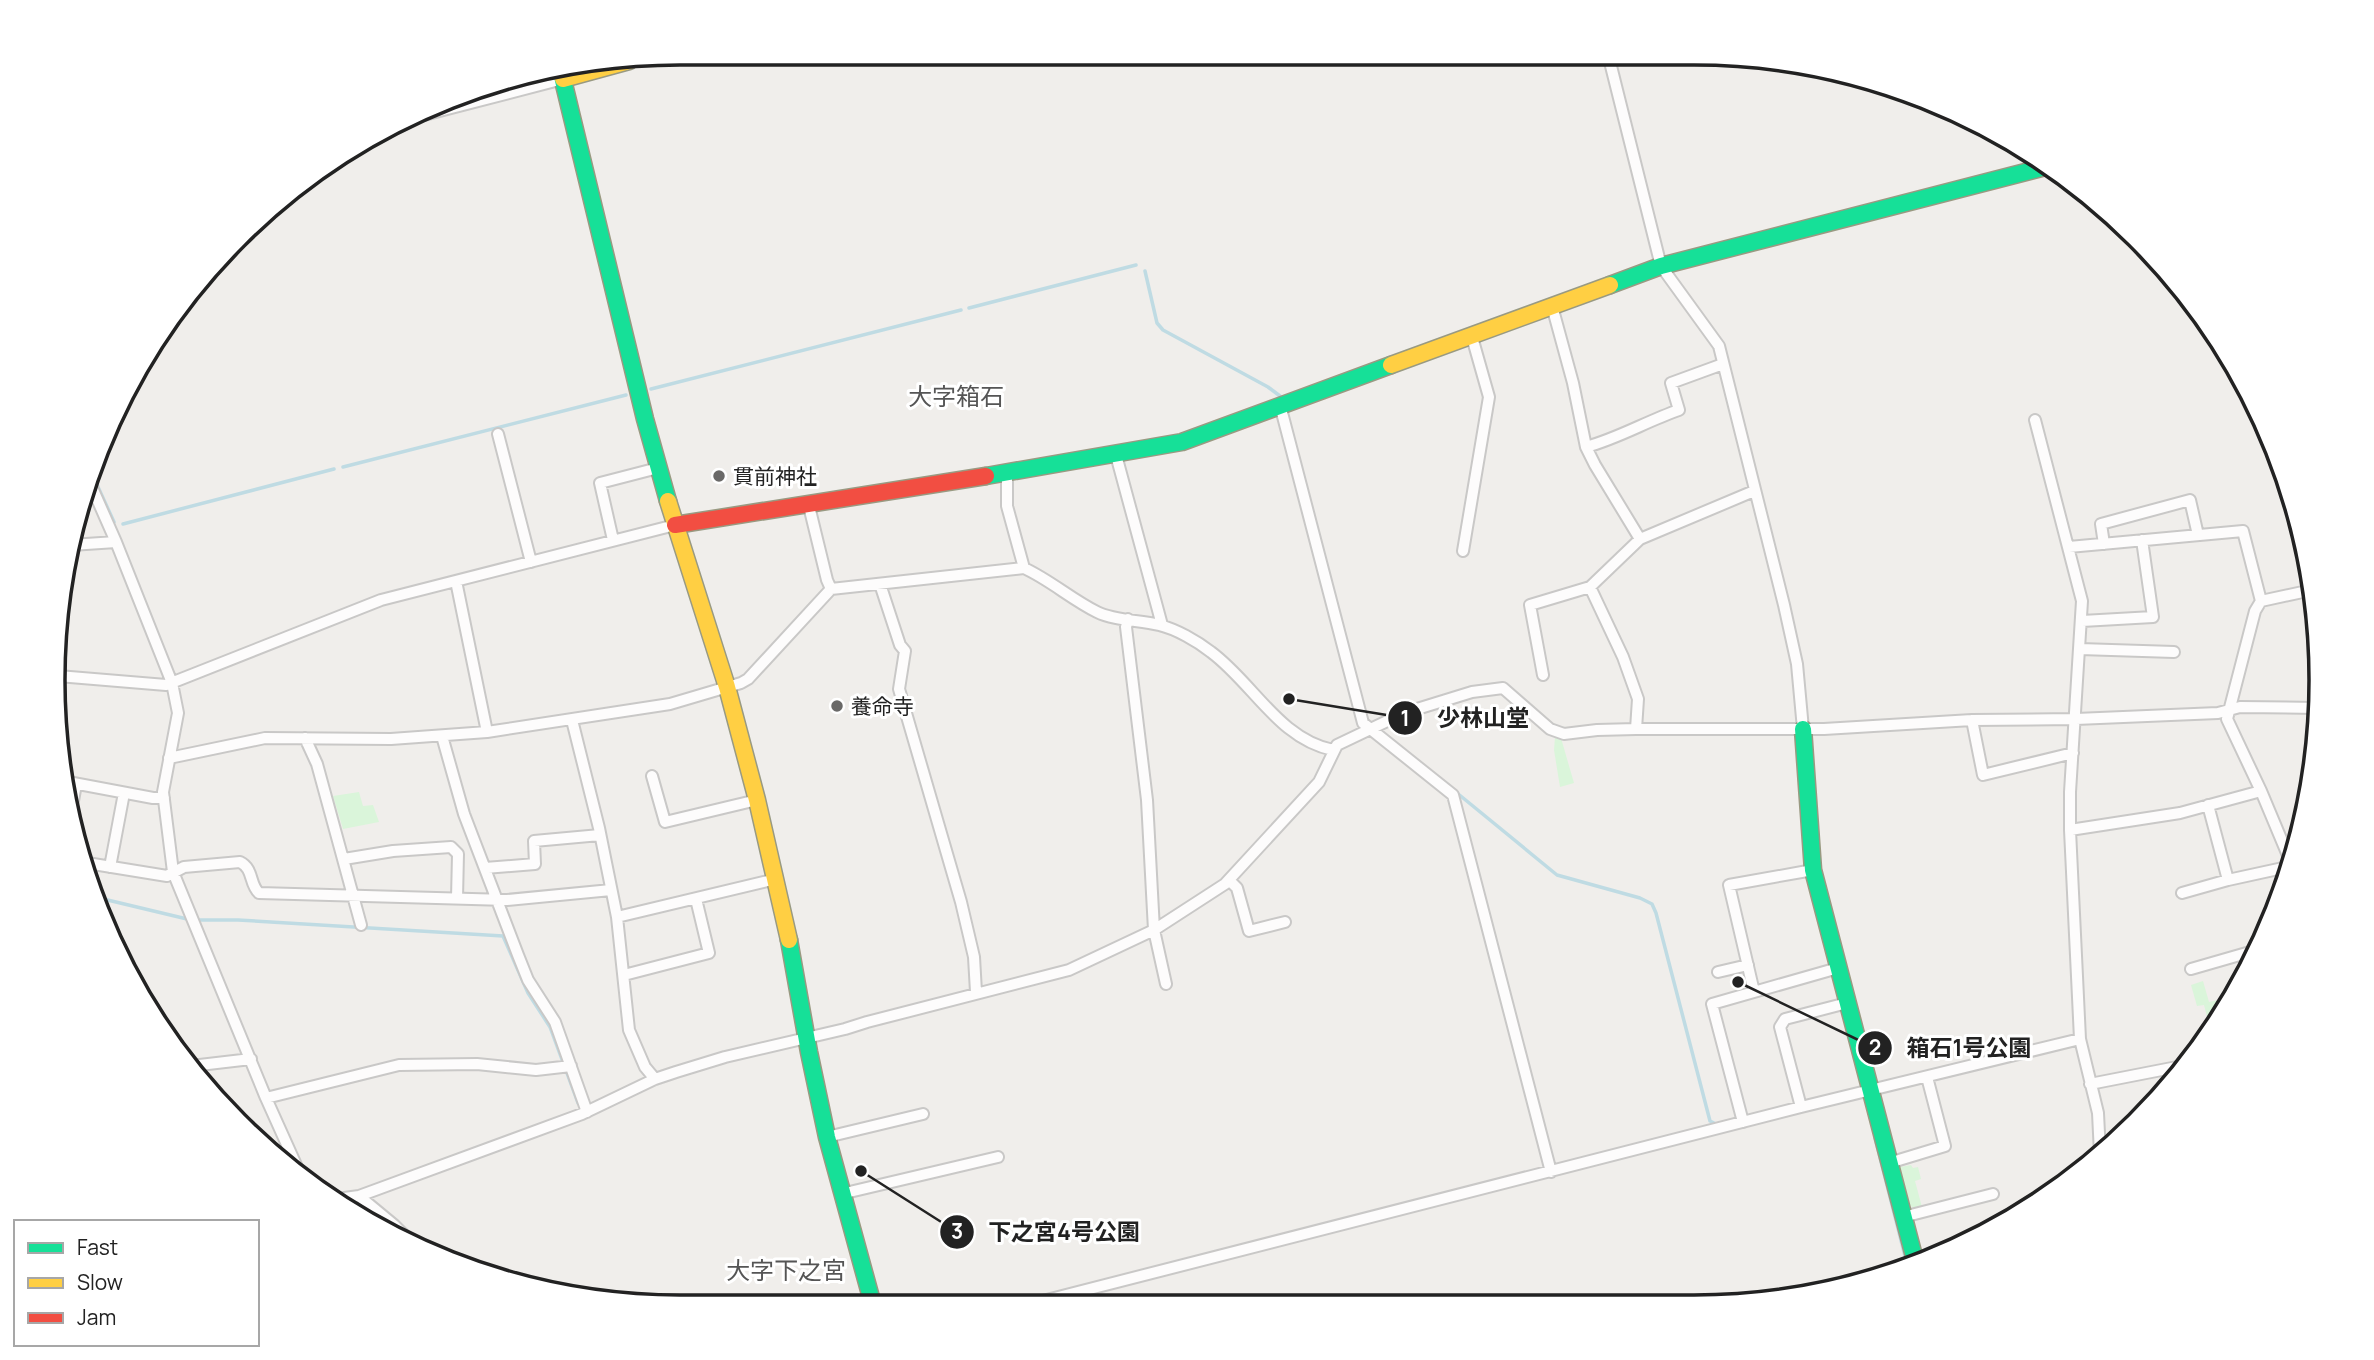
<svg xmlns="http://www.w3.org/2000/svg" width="2374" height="1360" viewBox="0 0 2374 1360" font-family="Manrope,'Noto Sans JP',sans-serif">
<rect width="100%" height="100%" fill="#f0eeeb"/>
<path fill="#f1e3e1" d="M548,74L550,79L437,108L479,86Z"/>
<path fill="#daf5da" d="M1555,737L1561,738L1574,783L1560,787L1554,750Z
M359,792L363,806L373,805L379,822L343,829L333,796Z
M2203,981L2209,1002L2218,1000L2222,1014L2216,1022L2209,1024L2204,1005L2197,1006L2191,985Z
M1911,1165L1913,1168L1918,1167L1921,1179L1915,1181L1922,1207L1914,1209L1907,1202L1899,1171L1900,1167Z"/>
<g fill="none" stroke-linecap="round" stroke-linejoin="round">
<path stroke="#bfdbe3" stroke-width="3.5" d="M1145,271L1157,323L1163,330L1268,387L1280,396
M969,308L1136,265
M651,389L961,310
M343,467L626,395
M93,476L114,522
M123,524L334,469
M1457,793L1557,875L1640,898L1652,904L1656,913L1710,1121L1716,1124
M95,897L187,919
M197,920H238L503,936L528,993L550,1027L578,1103
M1875,1138L1908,1268"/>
<g stroke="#c9c8c7" stroke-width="14">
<path id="street" d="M1608,54L1661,266L1719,346L1784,605L1797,664L1803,729
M424,115L563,79
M1552,306L1573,383L1586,447L1595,465L1640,539
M1280,405L1363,723L1453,795L1551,1172
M2035,420L2082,601L2070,792V830L2080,1039L2098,1113L2100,1154
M498,434L531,562
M1586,447C1619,438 1647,421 1679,410L1671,383L1723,364
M1116,455L1162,625
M1007,473V506L1024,568
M90,483L116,542L172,683L178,713L163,792L173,872L266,1098L297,1167
M808,502L827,580L831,589
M613,540L600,483L658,468
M2104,544L2101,524L2190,500L2198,535
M71,545L116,542
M2069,547L2243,531L2261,601
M1463,551L1489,397L1472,337
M456,581L487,732
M880,584L900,645L905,651L899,689L961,902L974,957L976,992
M1590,587L1623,657L1638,699L1636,729
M1128,619L1126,627L1147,800L1154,930L1166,984
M2082,621L2153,617L2142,540
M2080,649L2174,652
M1543,675L1530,605L1590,587L1640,539L1754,491
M58,676L166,685L381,600L675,525
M572,720L599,828L617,917L629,1030L645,1067L655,1079
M1972,720L1983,775L2073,753
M442,736L464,814L518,955L528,980L555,1022L587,1112
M305,738L317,764L361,925
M169,758L265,738L391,739L487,732L670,704L741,683L748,679L831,589L1024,568C1050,580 1071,599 1097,612C1115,621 1140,620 1159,625C1176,629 1197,641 1211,652C1253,683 1279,739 1333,750
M652,776L665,822L757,800
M68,782L153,798H164
M73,801L76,784
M2208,805L2228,880
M2070,830L2180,813L2261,791
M344,859L393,851L451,847L458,854L457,898
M87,863L167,876L184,867L240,862C254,869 249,884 259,893L507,900L611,890
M2292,865L2261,791L2227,719L2255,611L2261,601L2312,590
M110,867L124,793
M485,868L535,864L534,841L600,835
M1229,880L1237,888L1249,931L1285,922
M2182,893L2228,880L2292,866
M617,917L776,879
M2191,969L2257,950
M1718,972L1748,965
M624,975L709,953L696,899
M1754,992L1729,885L1813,870
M191,1066L251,1059
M2090,1084L2182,1066
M266,1098L399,1065L477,1064L536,1070L571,1066
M1801,1107L1780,1027L1785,1019L1847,1003
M1743,1122L1712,1004L1838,968
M827,1137L923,1114
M1889,1163L1945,1146L1927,1077
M841,1194L998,1157
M359,1196L394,1225L410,1241
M337,1199L359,1196L582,1114L655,1079L676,1072L725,1057L845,1029L867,1022L1069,970L1154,930L1225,884L1319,782L1337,745L1404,713L1472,692L1503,688L1550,729L1564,734L1597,730L1636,729H1824L1972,720L2076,719L2218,713L2240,707L2318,708
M1903,1217L1993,1194
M1027,1305L1801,1107L2080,1039"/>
</g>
<g stroke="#999a82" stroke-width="19">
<path id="fast" d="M561,72L645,419L668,501
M1610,285L1661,266L2049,166
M986,476L1182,442L1391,365
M1803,729L1813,870L1916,1264
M789,940L809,1052L827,1137L873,1305"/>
</g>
<g stroke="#999a82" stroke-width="19">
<path id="slow" d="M563,79L629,61
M1391,365L1610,285
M668,501L727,687L757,800L789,940"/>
</g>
<g stroke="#999a82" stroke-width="19">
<path id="jam" d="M675,525L986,476"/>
</g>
<use href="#street" stroke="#fdfcfc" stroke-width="10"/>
<use href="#fast" stroke="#16e098" stroke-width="16"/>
<use href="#slow" stroke="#ffcf43" stroke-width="16"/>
<use href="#jam" stroke="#f24e42" stroke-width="16"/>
</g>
<g fill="#6a6968" stroke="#fff" stroke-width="2.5">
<circle cx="719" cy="476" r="7"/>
<circle cx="837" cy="706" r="7"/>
</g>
<g text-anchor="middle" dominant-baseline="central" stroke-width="6" stroke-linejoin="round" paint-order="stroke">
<g font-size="21" fill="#222" stroke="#fff" text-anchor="start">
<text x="733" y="476">貫前神社</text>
<text x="851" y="706">養命寺</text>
</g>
<g font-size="24" fill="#555" stroke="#fff">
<text x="956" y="395">大字箱石</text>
<text x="786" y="1269">大字下之宮</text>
</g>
</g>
<path d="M0 0H2374V1360H0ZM680 65H1694A615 615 0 0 1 2309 680V680A615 615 0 0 1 1694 1295H680A615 615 0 0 1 65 680V680A615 615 0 0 1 680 65Z" fill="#fff" fill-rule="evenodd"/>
<path fill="none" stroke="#222" stroke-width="3.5" d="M680 65H1694A615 615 0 0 1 2309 680V680A615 615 0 0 1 1694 1295H680A615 615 0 0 1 65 680V680A615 615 0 0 1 680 65Z"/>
<path fill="none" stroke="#222" stroke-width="2.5" d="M1289 699L1405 718M1738 982L1875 1048M861 1171L957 1232"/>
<g fill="#222" stroke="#fff" stroke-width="2.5">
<circle cx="1289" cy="699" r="7"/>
<circle cx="1738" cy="982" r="7"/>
<circle cx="861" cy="1171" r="7"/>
<circle cx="1405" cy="718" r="18"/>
<circle cx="1875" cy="1048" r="18"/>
<circle cx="957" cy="1232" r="18"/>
</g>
<g font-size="21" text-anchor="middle" font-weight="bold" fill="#fff">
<text x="1405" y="726">1</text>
<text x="1875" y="1055">2</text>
<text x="957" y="1239">3</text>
</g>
<g font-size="23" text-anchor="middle" font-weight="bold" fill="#222" stroke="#fff" stroke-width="6" stroke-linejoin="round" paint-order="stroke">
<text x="1483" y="726">少林山堂</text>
<text x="1969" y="1056">箱石1号公園</text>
<text x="1064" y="1240">下之宮4号公園</text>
</g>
<rect x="14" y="1220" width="245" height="126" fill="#ffffff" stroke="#a7a7a7" stroke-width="2"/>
<rect x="28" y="1243" width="35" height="10" fill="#16e098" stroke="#a7a7a7" stroke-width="2"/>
<text x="77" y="1255" font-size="21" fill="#222222">Fast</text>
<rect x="28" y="1278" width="35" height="10" fill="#ffcf43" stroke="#a7a7a7" stroke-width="2"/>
<text x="77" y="1290" font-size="21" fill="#222222">Slow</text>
<rect x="28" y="1313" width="35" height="10" fill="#f24e42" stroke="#a7a7a7" stroke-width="2"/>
<text x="77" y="1325" font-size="21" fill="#222222">Jam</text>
</svg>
